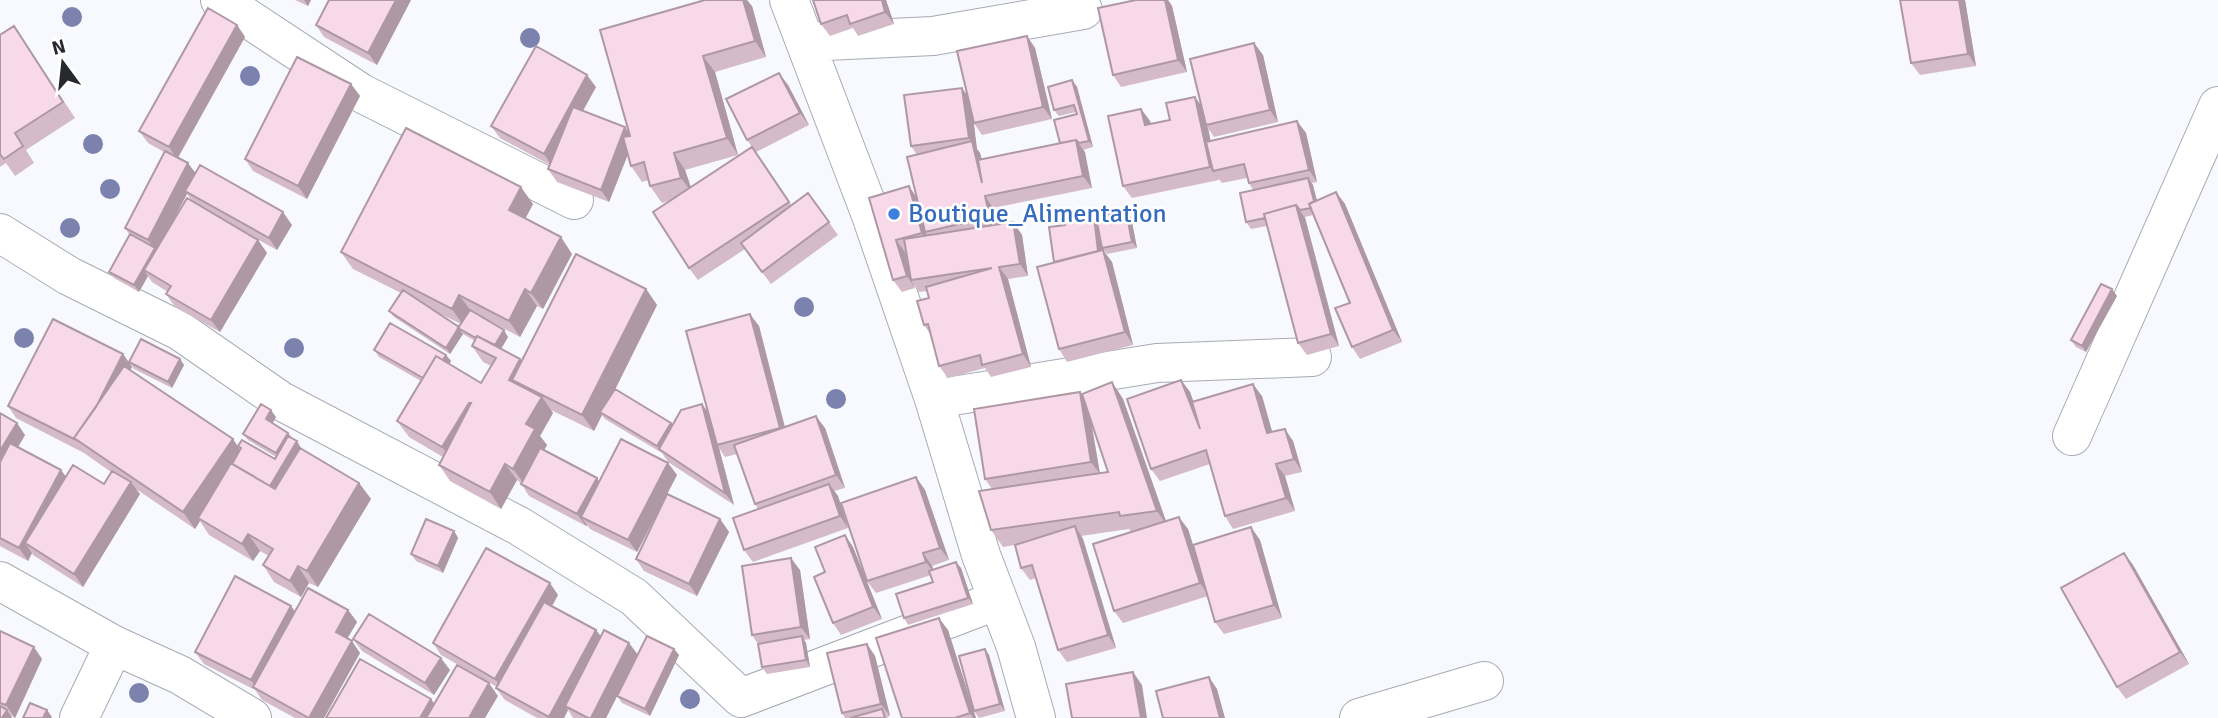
<svg xmlns="http://www.w3.org/2000/svg" width="2218" height="718" viewBox="0 0 2218 718" font-family="Signika,sans-serif">
<rect width="100%" height="100%" fill="#f7f9fe"/>
<g fill="none" stroke-linecap="round" stroke-linejoin="round">
<g stroke="#a8abb4" stroke-width="40">
<path id="minor" d="M220,0L361,93L574,200
M789,0L872,218L934,399L981,555L1016,647L1036,718
M805,42L933,36L1083,10
M0,233L69,276L180,331L281,401L519,526L634,597L741,698L998,600
M934,399L1157,363L1312,357
M2072,436L2218,106
M0,581L114,645L180,675L252,718
M79,718L114,645
M1359,718L1484,681"/>
</g>
<use href="#minor" stroke="#fff" stroke-width="38"/>
</g>
<g fill="#7b82ad">
<circle cx="72" cy="17" r="10"/>
<circle cx="530" cy="38" r="10"/>
<circle cx="250" cy="76" r="10"/>
<circle cx="93" cy="144" r="10"/>
<circle cx="110" cy="189" r="10"/>
<circle cx="70" cy="228" r="10"/>
<circle cx="804" cy="307" r="10"/>
<circle cx="24" cy="338" r="10"/>
<circle cx="294" cy="348" r="10"/>
<circle cx="836" cy="399" r="10"/>
<circle cx="139" cy="693" r="10"/>
<circle cx="690" cy="699" r="10"/>
</g>
<path fill="#d5bbc9" fill-rule="evenodd" d="M295,0H311L308,6Z
M411,0L377,65L324,37L316,25Z
M813,0H886L894,24L858,36L853,28L830,36L821,24Z
M1136,0H1168L1172,6L1187,72L1121,87L1113,75Z
M1965,0L1976,66L1920,75L1911,63Z
M752,6L766,57L715,72L738,155L685,170L691,187L752,147L747,140L788,85L809,125L756,152L792,206L808,193L838,235L771,284L745,249L698,280L689,268L672,200L662,203L650,186L649,180L642,182L631,166L628,154L609,202L557,182L548,169L550,165L500,138L491,126L596,87L583,111L629,131Z
M237,25L245,37L178,158L195,173L292,225L277,250L233,226L258,240L267,253L220,332L175,307L166,294L168,292L152,282L148,276L139,292L114,278L109,272L130,235L125,228L164,152L148,143L139,131ZM187,194L192,201L168,229Z
M14,26L75,118L26,150L34,163L15,176L6,163L0,167V35Z
M1027,36L1035,48L1052,119L982,135L973,122L977,149L980,153L982,159L1060,143L1077,114L1076,112L1059,116L1054,110L1072,80L1077,87L1093,147L1083,150L1092,188L993,208L997,225L1013,222L1022,235L1028,276L1008,279L1031,367L991,377L985,368L948,378L939,366L931,335L924,325L929,298L927,291L919,292L914,285L915,288L902,292L893,280L869,198L916,197L917,155L911,146L967,96Z
M1254,43L1263,55L1278,122L1214,137L1208,128L1210,141L1297,121L1306,133L1317,182L1312,183L1317,200L1336,192L1345,204L1402,342L1360,359L1352,347L1350,303L1313,215L1305,217L1339,346L1307,355L1298,343L1267,226L1251,229L1246,222L1253,190L1249,183L1247,178L1222,183L1218,178L1219,180L1132,198L1123,186L1141,109L1150,121L1151,124L1170,120L1201,106Z
M351,84L360,96L307,199L253,171L245,159Z
M533,204L525,219L572,254L543,309L537,306L520,337L485,319L508,337L501,349L522,361L646,289L657,305L615,389L671,423L673,425L708,413L759,326L785,427L825,428L845,488L834,491L838,496L848,528L753,562L744,550L758,509L755,504L737,454L725,457L719,448L734,505L668,462L662,453L605,419L602,415L594,431L551,410L553,413L540,436L547,445L544,450L597,478L599,482L668,463L677,475L667,494L720,519L729,532L697,596L644,571L636,559L659,510L637,552L590,529L587,525L586,526L529,496L521,483L517,480L501,509L450,481L439,465L443,457L409,437L397,421L421,381L379,357L374,350L446,355L451,361L449,364L481,383L491,366L483,362L472,346L475,341L463,334L450,354L394,317L389,311L401,293L353,269L341,252ZM432,310L461,324L459,327Z
M1126,211L1131,217L1137,248L1107,254L1102,248L1101,241L1102,250L1112,262L1133,345L1067,362L1059,349L1054,263L1097,222Z
M2117,296L2086,352L2076,347L2071,340Z
M123,354L132,367L130,370L240,450L238,446L275,459L276,457L248,440L243,434L276,417L272,423L288,433L301,449L359,483L371,499L318,587L309,583L301,597L274,582L263,565L269,556L260,551L253,561L209,535L200,521L195,529L136,489L140,494L83,587L33,555L32,553L28,561L0,546V413L25,435L18,447L66,477L104,484L111,472L84,453L16,418L8,406Z
M180,359L184,365L172,388L134,369L129,362Z
M1181,380L1190,392L1193,402L1262,396L1272,432L1293,441L1302,472L1285,476L1295,511L1233,529L1225,516L1210,464L1160,481L1151,469Z
M1112,382L1123,399L1166,521L1188,529L1194,548L1260,540L1282,618L1224,634L1215,622L1208,596L1123,623L1114,611L1131,532L1129,529L1081,536L1083,539L1116,648L1067,662L1058,650L1036,578L1030,580L1021,568L1015,545L1003,547L991,530L992,489L985,479L1080,392L1083,397ZM1091,420L1108,472L1100,474Z
M916,477L925,490L949,560L932,566L933,569L961,568L973,604L908,625L904,618L933,582L931,575L876,593L867,581Z
M454,531L458,538L443,573L416,561L411,554Z
M845,535L853,547L882,619L841,635L833,623L825,572Z
M2124,553L2133,565L2189,664L2126,699L2117,687Z
M800,570L810,639L804,640L806,643L810,667L767,674L762,667L758,644L752,635Z
M558,595L552,606L596,630L601,636L629,643L637,654L674,649L679,655L650,716L622,703L617,696L623,684L606,718H573L568,710L564,718H537L505,700L496,688L497,687L441,655L433,643Z
M348,610L357,622L347,639L360,653L324,718H295L262,700L255,690L204,664L195,652L295,611Z
M948,630L976,718H902Z
M0,631L42,659L15,718L11,716L0,718Z
M353,639L450,670L434,695L362,651Z
M867,644L875,656L890,716L887,717L889,718H845L842,713Z
M985,649L989,655L1005,711L979,718L974,711Z"/>
<path fill="#ae98a4" d="M304,0H311L308,6Z
M396,0H411L377,65L368,53Z
M743,0H747L752,6L766,57L755,41Z
M882,0H886L894,24L885,12Z
M1165,0H1168L1172,6L1187,72L1178,60Z
M1959,0H1965L1976,66L1968,54Z
M237,25L245,37L177,159L169,147Z
M1027,36L1035,48L1052,119L1043,107Z
M1254,43L1263,55L1278,122L1270,110Z
M703,56L715,72L738,155L727,138Z
M779,73L788,85L809,125L800,113Z
M587,75L596,87L552,166L544,154Z
M1072,80L1077,87L1093,147L1089,141Z
M351,84L360,96L307,199L298,186Z
M962,88L971,100L977,149L980,153L990,195L982,183L972,143L969,138Z
M1195,97L1204,109L1206,125L1208,128L1217,170L1213,171L1219,180L1210,167Z
M1141,109L1150,121L1154,137L1145,125Z
M1297,121L1306,133L1317,182L1309,170Z
M625,127L634,139L609,202L601,190Z
M1076,140L1085,152L1092,188L1083,176Z
M674,153L685,170L693,194L681,178Z
M188,163L197,175L185,191L187,194L157,251L144,270L148,276L139,292L134,285L154,249L148,240Z
M1308,178L1313,185L1320,214L1315,207Z
M909,186L917,198L925,232L928,237L930,245L922,233Z
M521,187L533,204L521,227L509,210Z
M1336,192L1345,204L1402,342L1393,330Z
M985,196L993,208L998,229L990,217Z
M1296,205L1305,218L1339,346L1331,334Z
M1126,211L1131,217L1137,248L1132,242Z
M283,212L292,225L277,250L269,238Z
M1094,217L1099,224L1104,263L1099,256Z
M1013,222L1022,235L1028,276L1020,264Z
M561,237L572,254L543,309L531,293Z
M258,240L267,253L220,332L211,320Z
M896,240L905,252L913,280H911L915,288L907,276Z
M1103,250L1112,262L1133,345L1125,332Z
M999,267L1008,279L1031,367L1023,354Z
M525,289L537,306L520,337L509,321Z
M646,289L657,305L603,414L600,412L602,415L594,431L582,415Z
M2112,289L2117,296L2086,352L2082,346Z
M459,295L471,311L463,325L452,309Z
M750,314L759,326L788,440L780,428Z
M458,328L463,334L450,354L446,348Z
M504,330L508,337L498,354L493,348Z
M123,354L132,367L89,448L78,441Z
M446,355L451,361L434,389L430,382Z
M180,359L184,365L172,388L168,382Z
M520,359L532,375L512,380L522,394L509,380Z
M1181,380L1190,392L1208,441L1200,429Z
M1112,382L1123,399L1168,527L1157,511Z
M1253,384L1262,396L1276,445L1267,433Z
M1080,392L1088,404L1100,474L1091,462Z
M542,397L553,413L540,436L547,445L525,485L513,469L526,424Z
M469,403L480,419L454,463L442,447Z
M702,404L711,416L717,445L719,448L734,505L725,493Z
M271,410L276,417L271,426L266,419Z
M816,416L825,428L845,488L836,475Z
M17,423L25,435L0,477V451Z
M671,423L676,429L660,450L657,446Z
M1285,429L1293,441L1302,472L1294,459Z
M288,433L292,439L280,460L276,453Z
M233,439L244,456L198,518L200,521L195,529L183,512Z
M297,441L301,448L274,495L269,488Z
M668,463L677,475L637,552L628,540Z
M505,464L517,480L501,509L490,492Z
M1276,464L1285,476L1295,511L1286,498Z
M61,470L70,482L25,543L32,553L28,561L19,548Z
M916,477L925,490L949,560L940,548Z
M597,478L605,491L581,517L587,525L586,526L577,514Z
M131,482L140,494L83,587L74,574Z
M359,483L371,499L318,587L307,571Z
M829,484L838,496L848,528L840,516Z
M1179,517L1188,529L1209,596L1200,583Z
M720,519L729,532L697,596L689,584Z
M1075,526L1083,539L1116,648L1108,635Z
M1251,527L1260,540L1282,618L1274,605Z
M454,531L458,538L443,573L438,566Z
M248,534L260,551L253,561L242,544Z
M845,535L853,547L882,619L873,607Z
M923,553L932,566L935,574L926,562Z
M2124,553L2133,565L2189,664L2180,652Z
M791,558L800,570L810,639L801,627Z
M956,562L961,568L973,604L968,598Z
M298,566L309,583L301,597L290,581Z
M550,583L558,595L504,691L495,679Z
M291,606L300,618L258,690L251,680Z
M348,610L357,622L344,644L336,632Z
M939,618L948,630L976,718H973L970,713Z
M596,630L605,643L565,706L568,710L564,718H550L549,717Z
M802,636L806,643L810,667L806,660Z
M352,641L360,653L324,718H309Z
M629,643L638,655L606,718H591Z
M867,644L875,656L890,716L881,704Z
M34,647L42,659L15,718L6,705Z
M674,649L679,655L650,716L645,709Z
M985,649L989,655L1005,711L1000,704Z
M441,658L450,670L434,695L425,683Z
M1133,672L1142,685L1147,718H1141Z
M1209,677L1217,689L1225,718H1220Z
M489,683L498,696L485,718H469Z
M431,699L440,711L436,718H420Z
M7,710L12,718H2Z
M47,710L52,717L51,718H43Z"/>
<path fill="#f8d9ea" stroke="#ae98a4" stroke-width="2" d="M329,0H396L368,53L316,25Z
M705,0H743L755,41L703,56L727,138L674,153L681,178L650,186L644,162L631,166L623,137L630,136L600,30Z
M813,0H882L885,12L850,24L847,15L821,24Z
M1136,0H1165L1178,60L1113,75L1098,8Z
M1900,0H1959L1968,54L1911,63Z
M208,8L237,25L169,147L139,131Z
M14,26L63,102L15,133L23,146L4,159L0,154V35Z
M1027,36L1043,107L974,123L957,51Z
M1254,43L1270,110L1206,125L1190,59Z
M536,46L587,75L544,154L491,126Z
M297,57L351,84L298,186L245,159Z
M779,73L800,113L747,140L726,99Z
M1072,80L1089,141L1079,143L1076,140L1060,143L1054,120L1077,114L1074,105L1054,110L1048,87Z
M962,88L969,138L911,146L904,95Z
M1195,97L1210,167L1123,186L1108,116L1141,109L1145,125L1170,120L1166,103Z
M573,107L625,127L601,190L548,169Z
M1297,121L1309,170L1249,183L1244,164L1213,171L1206,142Z
M406,128L521,187L509,210L561,237L531,293L525,289L509,321L459,295L452,309L341,252Z
M1076,140L1083,176L985,196L990,217L925,232L907,157L972,141L982,183L978,160Z
M752,147L789,202L689,268L653,212Z
M165,151L188,163L148,240L125,228Z
M200,165L283,212L269,238L185,191Z
M1308,178L1314,201L1309,204L1311,208L1300,210L1296,205L1264,214L1265,218L1246,222L1240,193Z
M909,186L922,233L896,240L907,276L893,280L869,198Z
M1336,192L1393,330L1352,347L1335,308L1350,303L1309,204Z
M808,193L829,222L762,272L741,243Z
M187,198L258,240L211,320L166,294L171,286L144,270Z
M1296,205L1331,334L1298,343L1264,214Z
M1126,211L1132,242L1102,248L1096,217Z
M1094,217L1098,251L1054,262L1049,227L1065,225V221Z
M1013,222L1020,264L999,267L1023,354L982,365L980,355L939,366L928,324L924,325L917,301L929,298L926,287L992,268L911,280L904,239Z
M130,234L155,248L134,285L109,272Z
M1103,250L1125,332L1059,349L1037,267Z
M576,254L646,289L582,415L512,380Z
M2101,284L2112,289L2082,346L2071,340Z
M403,290L459,327L446,348L389,311Z
M470,310L504,330L495,345L477,336L476,338L458,328Z
M750,314L780,428L717,445L686,331Z
M53,319L123,354L96,407L74,438L76,440L8,406Z
M390,323L446,355L443,360L436,356L423,378L374,350Z
M477,336L520,359L509,380L542,397L526,424L535,429L513,469L505,464L490,492L439,465L471,403H469L442,447L397,421L436,356L481,383L496,358L472,346Z
M141,339L180,359L168,382L129,362Z
M124,366L233,439L183,512L74,438Z
M1181,380L1200,429L1192,402L1253,384L1267,433L1285,429L1294,459L1276,464L1286,498L1225,516L1206,450L1151,469L1127,399Z
M1112,382L1157,511L1120,516L1119,512L991,530L979,491L1108,472L1082,394Z
M615,389L671,423L657,446L600,412Z
M1080,392L1091,462L985,479L974,409Z
M261,404L271,410L266,419L288,433L276,453L243,434Z
M702,404L725,493L659,449L681,410Z
M0,413L17,423L0,451Z
M816,416L836,475L755,504L734,445Z
M288,436L297,441L270,486L232,464L241,448L238,446L242,440L275,459Z
M621,439L668,463L628,540L581,517Z
M10,443L61,470L19,548L0,538V462Z
M300,448L359,483L307,571L298,566L290,581L263,565L273,549L248,534L242,544L198,518L231,463L275,489Z
M540,448L597,478L577,514L521,484Z
M73,465L104,484L112,471L131,482L74,574L25,543Z
M916,477L940,548L923,553L926,562L867,581L841,503Z
M829,484L840,516L744,550L733,518Z
M667,494L720,519L689,584L636,559Z
M1179,517L1200,583L1114,611L1093,544Z
M426,519L454,531L438,566L411,554Z
M1075,526L1108,635L1058,650L1032,565L1021,568L1015,545Z
M1251,527L1274,605L1215,622L1193,545Z
M845,535L873,607L833,623L814,577L825,572L815,547Z
M486,548L550,583L495,679L433,643Z
M2124,553L2180,652L2117,687L2061,588Z
M791,558L801,627L752,635L742,566Z
M956,562L968,598L904,618L896,594L933,582L929,571Z
M235,576L291,606L251,680L195,652Z
M308,588L348,610L336,632L352,641L309,718L253,687Z
M544,602L596,630L549,717L496,688Z
M369,614L441,658L425,683L353,639Z
M939,618L970,713L955,718H902L876,638Z
M604,630L629,643L591,718H588L565,706Z
M0,631L34,647L6,705L0,703Z
M647,636L674,649L645,709L617,696Z
M802,636L806,660L762,667L758,644Z
M867,644L881,704L842,713L827,653Z
M985,649L1000,704L974,711L959,656Z
M360,659L431,699L420,718H326Z
M457,665L489,683L469,718H426Z
M1133,672L1141,718H1072L1066,684Z
M1209,677L1220,718H1163L1156,691Z
M30,703L47,710L43,718H23Z
M0,706L7,710L2,718H0Z
M882,709L885,718H850Z"/>
<circle fill="#3f7fe0" stroke="#fff" stroke-width="2.5" cx="894" cy="214" r="7"/>
<g text-anchor="middle" dominant-baseline="central" stroke-width="5" stroke-linejoin="round" paint-order="stroke">
<g font-size="26" fill="#366cbe" stroke="#fff" text-anchor="start">
<text x="908" y="214">Boutique_Alimentation</text>
</g>
</g>
<g transform="translate(63 63) rotate(345)" stroke="#ffffff" stroke-width="5" paint-order="stroke">
<path d="M0-5L12 26L0 18L-12 26Z" fill="#28292c"/>
<text y="-10" font-size="19" font-weight="bold" text-anchor="middle" fill="#28292c">N</text>
</g>
</svg>
